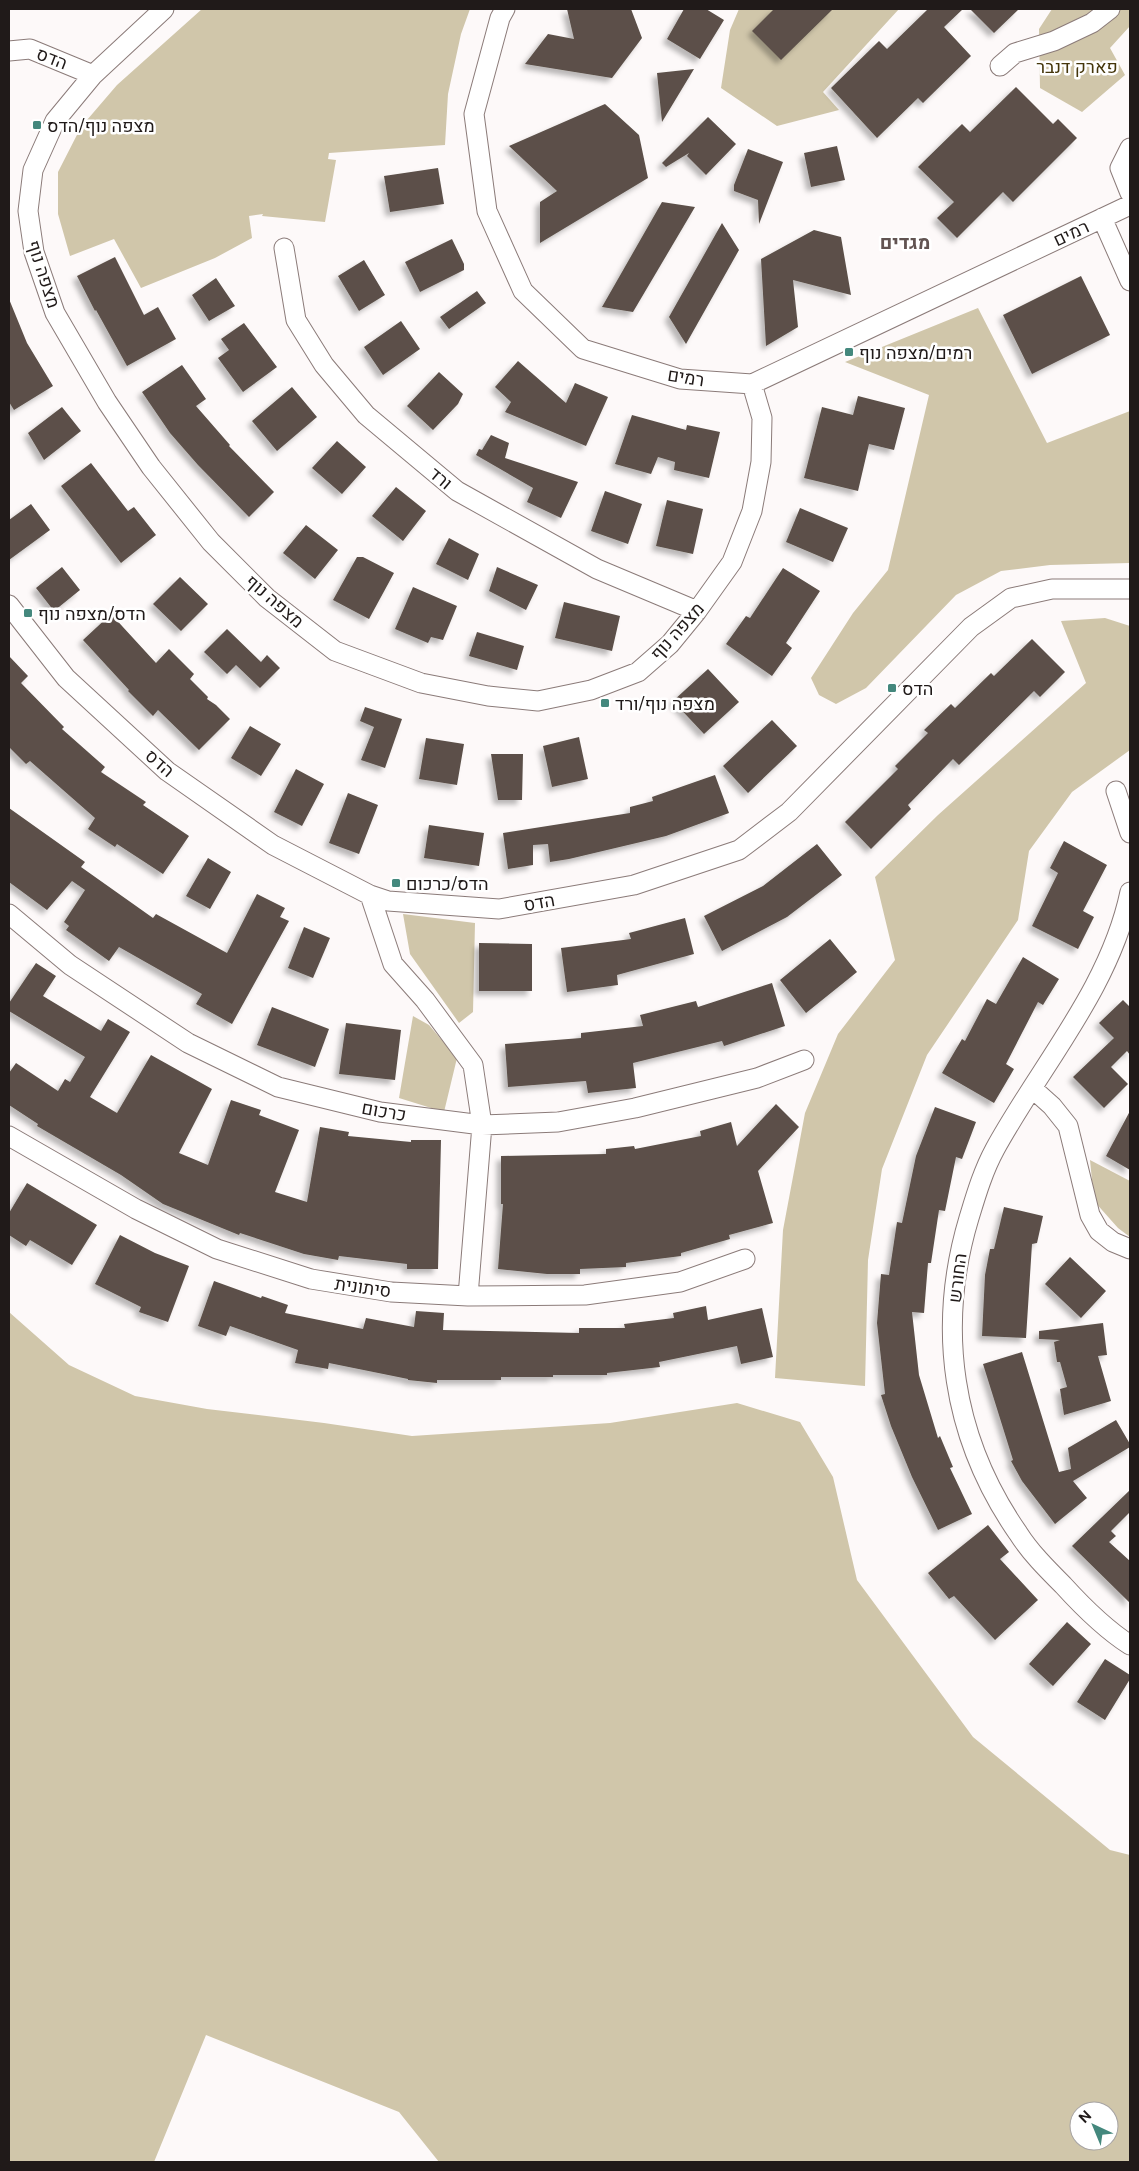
<svg xmlns="http://www.w3.org/2000/svg" width="1139" height="2171" viewBox="0 0 1139 2171" font-family="'Public Sans',Heebo,sans-serif">
<defs>
<filter id="shadow"><feDropShadow dx="-4.5" dy="4.5" stdDeviation="2.5" flood-color="#0004"/></filter>
</defs>
<rect width="100%" height="100%" fill="#fdf9f9"/>
<path fill="#d0c6aa" fill-rule="evenodd" d="M202,9H470L461,34L448,94L445,145L329,153L328,159L336,160L325,222L262,216L263,214L249,216L252,238L215,258L141,288L114,239L70,256L58,214V172L81,127L117,85Z
M739,9H899L823,92L839,110L777,126L721,88L730,30Z
M1052,9H1130V26L1110,48L1125,75L1082,112L1040,88L1039,29Z
M978,308L1047,443L1130,411V563L1050,565L1001,571L956,595L866,688L836,704L819,695L811,678L853,613L888,570L929,395L845,362Z
M1105,618L1130,626V750L1072,792L1029,851L1018,920L927,1055L882,1169L868,1260L865,1386L775,1378L783,1230L805,1113L838,1034L895,960L875,877L938,815L1086,683L1061,621Z
M403,914L475,923L473,1012L459,1023L410,954Z
M413,1016L429,1025L457,1058L444,1112L399,1098Z
M1090,1160L1130,1181V1237L1118,1228L1094,1201Z
M9,1312L69,1365L135,1396L207,1409L324,1423L412,1436L610,1423L737,1403L800,1422L833,1477L857,1580L973,1737L1110,1850L1130,1855V2162H439L399,2112L206,2035L154,2162H9ZM1079,2111H1109V2141H1079Z"/>
<path fill="#5b5048" filter="url(#shadow)" d="M567,9H631L642,38L612,78L525,64L548,34L574,39Z
M684,9H706L724,20L700,59L667,39Z
M774,9H833L781,60L752,31Z
M928,9H963L944,27L971,56L923,103L918,98L877,138L831,88L879,41L887,49Z
M970,9H1019L994,33Z
M694,69L662,122L657,73Z
M1016,87L1053,124L1058,119L1077,138L1013,202L1003,192L957,238L937,218L954,202L918,167L962,124L970,132Z
M605,104L639,135L648,178L540,243V202L557,191L509,146Z
M708,117L736,144L706,175L687,156L689,153L666,167L662,163Z
M837,146L845,180L811,187L804,153Z
M748,149L783,162L759,224L758,200L734,191V185Z
M438,168L444,204L390,212L384,176Z
M662,202L695,207L633,312L602,307Z
M722,223L739,250L686,344L669,317Z
M814,230L841,237L851,295L793,280L798,327L766,346L761,259Z
M452,239L464,264V270L420,292L405,262Z
M115,257L144,315L158,307L176,339L127,366L96,310L95,311L77,276Z
M364,260L385,295L359,311L338,276Z
M1081,276L1110,335L1032,374L1003,315Z
M216,278L235,306L209,321L192,295Z
M477,291L486,303L449,329L440,317Z
M9,299L27,343L53,386L14,410L9,402Z
M401,321L420,349L383,375L364,347Z
M244,323L277,367L243,392L218,358L229,350L221,339Z
M518,361L566,403L575,383L608,397L586,446L505,412L511,402L495,387Z
M182,365L206,399L196,406L230,445L229,446L274,492L249,517L198,465L170,433L142,392Z
M439,372L463,394L458,404L433,430L407,406Z
M292,387L317,417L277,451L252,421Z
M858,396L905,408L894,450L869,444L858,491L804,478L822,407L853,415Z
M62,407L81,431L44,460L28,433Z
M632,415L686,430L687,425L720,432L709,478L674,470L675,462L658,457L651,474L615,464Z
M491,435L509,443L505,458L578,482L561,518L527,502L533,488L476,455L479,449L482,450Z
M337,441L366,467L342,494L312,468Z
M91,463L128,511L134,507L156,535L121,563L61,486Z
M396,487L426,511L403,541L372,516Z
M605,491L642,504L628,544L591,531Z
M667,500L703,509L693,554L656,546Z
M31,504L50,530L9,560V520Z
M800,508L848,528L833,562L786,542Z
M306,525L338,550L315,579L283,553Z
M449,538L479,554L468,580L436,564Z
M357,557H363L394,573L369,619L333,600Z
M62,567L80,590L54,611L36,588Z
M497,567L538,585L526,610L489,591Z
M783,568L820,591L786,643L792,648L772,676L726,644L746,616L750,618Z
M180,577L208,604L181,631L153,604Z
M413,587L457,606L443,640L431,637L428,643L395,629Z
M564,602L620,616L612,651L555,638Z
M111,614L156,663L169,649L194,674L190,679L208,697L207,699L216,705L230,719L199,750L158,710L153,716L128,691L129,690L83,640Z
M227,629L261,662L267,655L280,668L260,688L236,665L227,674L204,652Z
M477,632L524,646L517,670L469,656Z
M1032,639L1065,672L1040,697L1034,691L959,765L953,759L908,805L911,809L871,849L845,822L898,769L895,766L928,733L924,730L951,704L955,708L991,673L994,676Z
M9,656L28,676L21,683L64,727L62,729L105,767L101,772L146,802L143,805L189,836L163,874L117,844L115,847L88,829L95,818L30,761L26,764L9,747Z
M708,669L739,702L704,734L673,701Z
M365,707L402,719L385,768L361,760L374,727L360,721Z
M772,720L797,746L748,793L723,766Z
M250,726L281,744L261,776L231,758Z
M579,737L588,779L552,787L543,746Z
M426,738L464,744L457,785L419,779Z
M491,754H523L522,800H498Z
M296,769L324,784L302,826L274,812Z
M715,775L729,813L666,836L569,859L550,862L548,844L533,845V865L508,869L503,833L630,813V807L653,801L652,797Z
M348,793L378,805L359,854L329,843Z
M9,808L85,862L81,867L153,918L156,914L227,953L257,894L285,908L280,917L289,921L232,1024L196,1004L202,994L119,947L109,961L66,930L69,926L64,922L85,890L72,881L47,910L9,882Z
M429,825L484,833L479,866L424,858Z
M1064,841L1107,865L1083,911L1094,917L1078,949L1032,926L1058,873L1050,868Z
M817,844L842,875L787,917L722,951L704,916L763,886Z
M208,858L231,872L210,909L186,896Z
M685,918L694,954L617,975L618,985L567,992L561,948L631,939L629,933Z
M304,927L330,938L313,978L288,968Z
M830,939L857,972L806,1013L780,980Z
M479,943L532,944V991H479Z
M1023,957L1059,979L1043,1005L1038,1002L1006,1064L1014,1069L994,1103L942,1073L962,1039L965,1041L987,999L996,1004Z
M36,963L56,976L43,996L101,1031L108,1019L130,1032L90,1097L117,1113L151,1055L212,1089L179,1153L208,1165L231,1100L261,1110L259,1115L299,1130L275,1192L307,1202L320,1127L349,1132L348,1136L411,1142V1140H441L438,1269H407V1264L339,1256L338,1260L304,1254L240,1233L239,1235L163,1204L121,1175L37,1126L38,1124L9,1105V1073L16,1063L58,1091L65,1079L70,1082L85,1057L9,1011V1003Z
M772,983L785,1026L724,1046L722,1041L633,1063L636,1088L588,1093L586,1081L508,1087L505,1044L581,1038V1033L643,1026L640,1015L696,1001L698,1007Z
M1123,1000L1130,1007V1055L1127,1051L1111,1067L1128,1084L1104,1108L1073,1077L1114,1038L1099,1023Z
M272,1007L329,1029L315,1067L257,1045Z
M346,1023L401,1030L395,1080L339,1074Z
M776,1104L799,1127L758,1171L773,1223L729,1235L730,1239L681,1253V1256L626,1263V1267L580,1269V1274H547L498,1269L503,1204H501V1156L606,1154V1149L634,1146L635,1149L701,1136L700,1131L731,1122L737,1146Z
M935,1107L976,1122L962,1159L956,1157L945,1211L939,1210L931,1263H928L924,1313L912,1312L919,1375L938,1438L940,1436L953,1467L950,1468L972,1514L938,1530L912,1477L891,1426L881,1395L885,1394L877,1323L881,1274L889,1275L897,1222L902,1223L916,1156Z
M1130,1111V1170L1106,1156Z
M27,1183L97,1225L72,1265L30,1240L26,1246L9,1235V1213Z
M1004,1207L1043,1216L1037,1243L1032,1244L1026,1338L982,1336L985,1275L990,1249H994Z
M120,1235L155,1253L189,1266L168,1322L139,1312L141,1307L95,1284Z
M1070,1257L1106,1291L1081,1318L1045,1284Z
M214,1281L261,1298L262,1296L288,1305L285,1313L363,1329L366,1318L414,1327L416,1311L444,1313L443,1330L579,1333V1328H625L624,1324L674,1318L673,1313L706,1306L708,1320L762,1308L773,1357L741,1364L737,1346L659,1362L660,1367L607,1373V1375H553V1377H501V1380H437V1383L408,1380V1379L329,1363L328,1369L295,1363L298,1350L230,1326L226,1336L198,1326Z
M1103,1323L1107,1355L1098,1356L1111,1401L1064,1415L1060,1389L1067,1387L1060,1362H1057L1054,1342L1060,1340L1039,1339V1331Z
M1022,1352L1059,1472L1071,1469L1068,1448L1116,1420L1130,1444V1447L1073,1481L1087,1498L1055,1524L1022,1481L1011,1461L1013,1460L983,1364Z
M1130,1490V1512L1111,1531L1116,1536L1109,1542L1130,1561V1603L1072,1546Z
M988,1525L1009,1552L1000,1559L1038,1600L995,1640L954,1596L949,1599L928,1573Z
M1067,1622L1091,1644L1053,1686L1029,1664Z
M1105,1659L1130,1675V1679L1105,1720L1077,1702Z"/>
<g fill="none" stroke-linecap="round" stroke-linejoin="round">
<g stroke="#8b7b79" stroke-width="21">
<path id="minor" d="M164,9L93,75L55,121L33,170L28,211L34,252L55,313L107,402L151,467L211,542L267,598L335,651L421,683L488,696L538,701L591,690L638,672L670,644L697,611L732,562L752,511L761,462L762,418L752,384
M505,9L500,18L474,114L487,211L523,291L583,349L680,379L752,384L1130,205
M9,51L30,49L93,75
M1000,66L1015,53L1054,41L1092,23L1110,9
M1130,148L1120,168L1130,193
M1102,218L1130,281
M284,248L296,320L324,365L366,415L457,491L597,569L697,611
M9,605L66,678L167,771L273,845L370,895L388,901L499,909L634,885L739,850L789,812L971,627L1011,598L1052,589H1130
M1116,791L1130,833
M1130,892C1110,988 1041,1065 995,1149C983,1171 976,1195 969,1218C936,1328 952,1438 1018,1533C1030,1552 1047,1569 1063,1585C1083,1607 1105,1629 1130,1645
M370,895L393,964L425,1000L473,1065L482,1125L468,1296
M9,914L70,965L188,1043L278,1087L380,1112L482,1125L558,1122L635,1108L757,1078L804,1060
M1033,1089L1052,1106L1068,1126L1090,1215L1099,1231L1113,1242L1130,1249
M9,1136L136,1209L217,1249L311,1279L391,1292L468,1296L585,1295L680,1282L745,1259"/>
</g>
<use href="#minor" stroke="#fff" stroke-width="19"/>
</g>
<g fill="#44887d" stroke="#fff" stroke-width="2">
<rect x="32" y="120" width="10" height="10" rx="2.5"/>
<rect x="844" y="347" width="10" height="10" rx="2.5"/>
<rect x="23" y="608" width="10" height="10" rx="2.5"/>
<rect x="887" y="683" width="10" height="10" rx="2.5"/>
<rect x="600" y="698" width="10" height="10" rx="2.5"/>
<rect x="391" y="878" width="10" height="10" rx="2.5"/>
</g>
<g text-anchor="middle" dominant-baseline="central" stroke-width="5" stroke-linejoin="round" paint-order="stroke">
<g font-size="18" fill="#201a19" stroke="#fff">
<text transform="translate(52 58) rotate(21)">הדס</text>
<text transform="translate(1071 233) rotate(-25)">רמים</text>
<text transform="translate(44 274) rotate(72)">מצפה נוף</text>
<text transform="translate(686 377) rotate(9)">רמים</text>
<text transform="translate(441 478) rotate(40)">ורד</text>
<text transform="translate(275 601) rotate(41)">מצפה נוף</text>
<text transform="translate(677 631) rotate(-48)">מצפה נוף</text>
<text transform="translate(160 763) rotate(41)">הדס</text>
<text transform="translate(539 902) rotate(-10)">הדס</text>
<text transform="translate(384 1111) rotate(10)">כרכום</text>
<text transform="translate(957 1278) rotate(-83)">החורש</text>
<text transform="translate(363 1287) rotate(8)">סיתונית</text>
</g>
<g font-size="18" fill="#45360b" stroke="#fff">
<text x="1077" y="66">פארק דנבר</text>
</g>
<g font-size="18" fill="#201a19" stroke="#fff" text-anchor="start">
<text x="47" y="125">מצפה נוף/הדס</text>
<text x="859" y="352">רמים/מצפה נוף</text>
<text x="38" y="613">הדס/מצפה נוף</text>
<text x="902" y="688">הדס</text>
<text x="615" y="703">מצפה נוף/ורד</text>
<text x="406" y="883">הדס/כרכום</text>
</g>
<g font-size="19" font-weight="bold" fill="#615351" stroke="#fff">
<text x="905" y="242">מגדים</text>
</g>
</g>
<rect width="1139" height="2171" fill="none" stroke="#201a19" stroke-width="20"/>
<g transform="translate(1094 2126) rotate(316)"><circle r="24" fill="#ffffff" stroke="#a6a3a3"/>
<path d="M0-4L9 19L0 12L-9 19Z" fill="#44887d"/>
<text y="-8" font-size="14" font-weight="bold" text-anchor="middle" fill="#201a19">N</text>
</g>
</svg>
